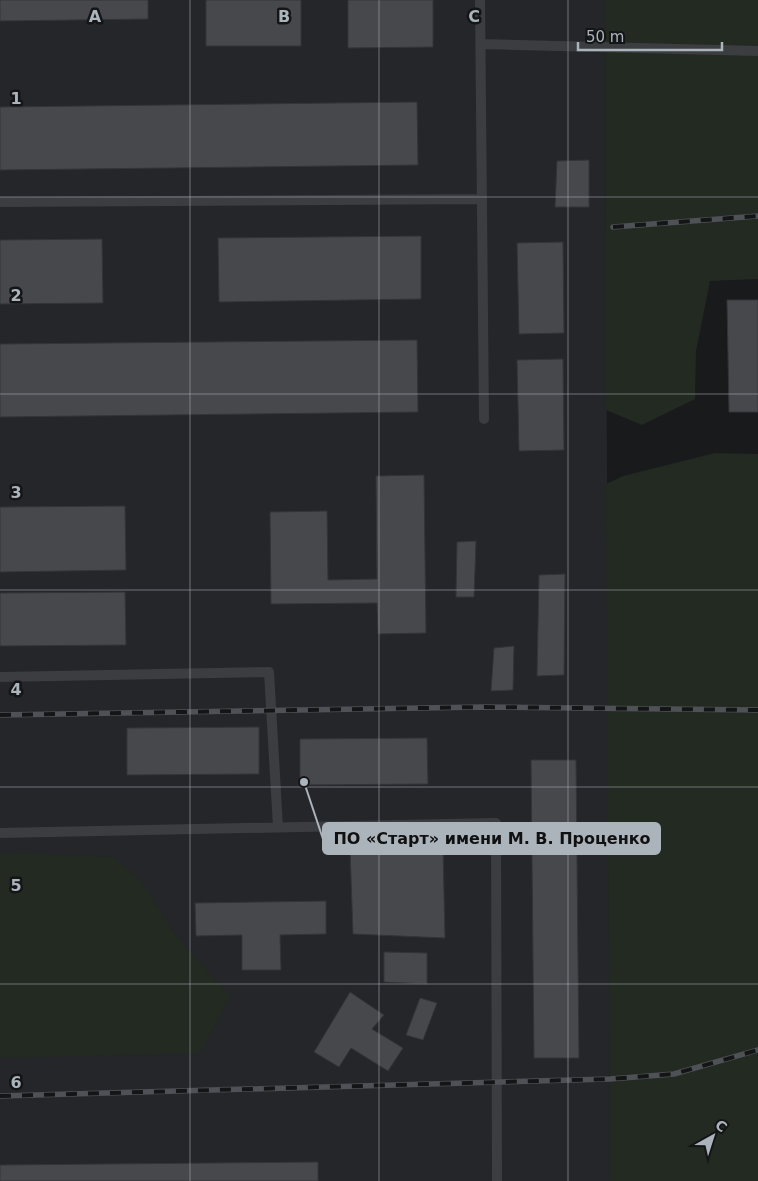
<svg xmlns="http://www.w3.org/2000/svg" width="758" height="1181" viewBox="0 0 758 1181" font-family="'DejaVu Sans',sans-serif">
<rect width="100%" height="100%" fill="#191a1c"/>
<path fill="#252629" d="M0,0H605L610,1181H0Z"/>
<path fill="#222a21" d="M605,0H758V279L710,281L696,351L695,399L642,425L606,410Z
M715,453L758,454V1181H610L606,484L623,476Z
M26,853L113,857L139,878L176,936L230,996L200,1053L0,1058V854Z"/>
<path fill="#46484c" stroke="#343438" d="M0,0H148V19L0,21Z
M206,0H301V46H206Z
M348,0H433V47L348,48Z
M417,102L418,165L0,170V107Z
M589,160V207H555L557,161Z
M421,236V299L219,302L218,238Z
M102,239L103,303L0,304V240Z
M563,242L564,333L519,334L517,243Z
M727,300H758V412H729Z
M417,340L418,412L0,417V344Z
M563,359L564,450L519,451L517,360Z
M424,475L426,633L378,634L377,603L271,604L270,512L327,511L328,580L377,579L376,476Z
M125,506L126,570L0,572V507Z
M476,541L474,597H456L457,542Z
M565,574L564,675L537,676L539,575Z
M125,592L126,645L0,646V593Z
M514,646L513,690L491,691L494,648Z
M259,727V774L127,775V728Z
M427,738L428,784L300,785V739Z
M531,760H576L579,1058H534Z
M443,848L445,938L353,934L350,849Z
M326,901V934L280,935L281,970H242V935L196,936L195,903Z
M384,952L427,953V984L384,982Z
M350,992L384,1015L372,1029L403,1048L388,1071L351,1048L339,1067L314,1052Z
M420,998L437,1003L423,1040L406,1035Z
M318,1162V1181H0V1165Z"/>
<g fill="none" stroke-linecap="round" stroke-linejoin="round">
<path stroke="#3b3d41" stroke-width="10" d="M480,0L484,419
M481,44L758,51
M0,202L482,199
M0,677L269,672L278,827
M0,833L496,823L497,1181"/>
<g stroke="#4e5155" stroke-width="5.5">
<path id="rail" d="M613,227L758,216
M0,715L483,707L758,710
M0,1096L610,1079L674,1074L758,1050"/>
</g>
<use href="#rail" stroke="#141517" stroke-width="4" stroke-dasharray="11" stroke-linecap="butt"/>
</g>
<path fill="none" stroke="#acb4bb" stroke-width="1" stroke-opacity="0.55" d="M190,0V1181M379,0V1181M568,0V1181M0,197H758M0,394H758M0,590H758M0,787H758M0,984H758"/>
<g font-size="16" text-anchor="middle" font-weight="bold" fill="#acb4bb" stroke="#141517" stroke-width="5" stroke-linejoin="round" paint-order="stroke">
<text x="95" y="22">A</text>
<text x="284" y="22">B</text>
<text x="474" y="22">C</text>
<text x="16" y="104">1</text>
<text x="16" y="301">2</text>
<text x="16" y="498">3</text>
<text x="16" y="695">4</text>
<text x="16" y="891">5</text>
<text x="16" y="1088">6</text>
</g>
<path fill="none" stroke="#acb4bb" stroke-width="2" d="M304 782L323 839"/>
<circle fill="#acb4bb" stroke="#141517" stroke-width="2" cx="304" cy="782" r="5"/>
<rect fill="#acb4bb" stroke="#acb4bb" stroke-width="2" x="323" y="823" width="337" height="31" rx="5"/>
<g font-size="16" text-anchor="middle" font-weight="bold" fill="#111">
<text x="492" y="844">ПО «Старт» имени M. B. Проценко</text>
</g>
<g transform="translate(713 1136) rotate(39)" stroke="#141517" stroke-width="4" paint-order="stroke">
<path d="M0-4L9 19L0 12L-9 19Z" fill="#acb4bb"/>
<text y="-8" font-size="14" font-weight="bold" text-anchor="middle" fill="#acb4bb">С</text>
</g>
<path d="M578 42v8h144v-8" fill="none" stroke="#acb4bb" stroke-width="2.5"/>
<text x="586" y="42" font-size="15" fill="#acb4bb" stroke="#141517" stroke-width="4" paint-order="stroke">50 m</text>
</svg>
